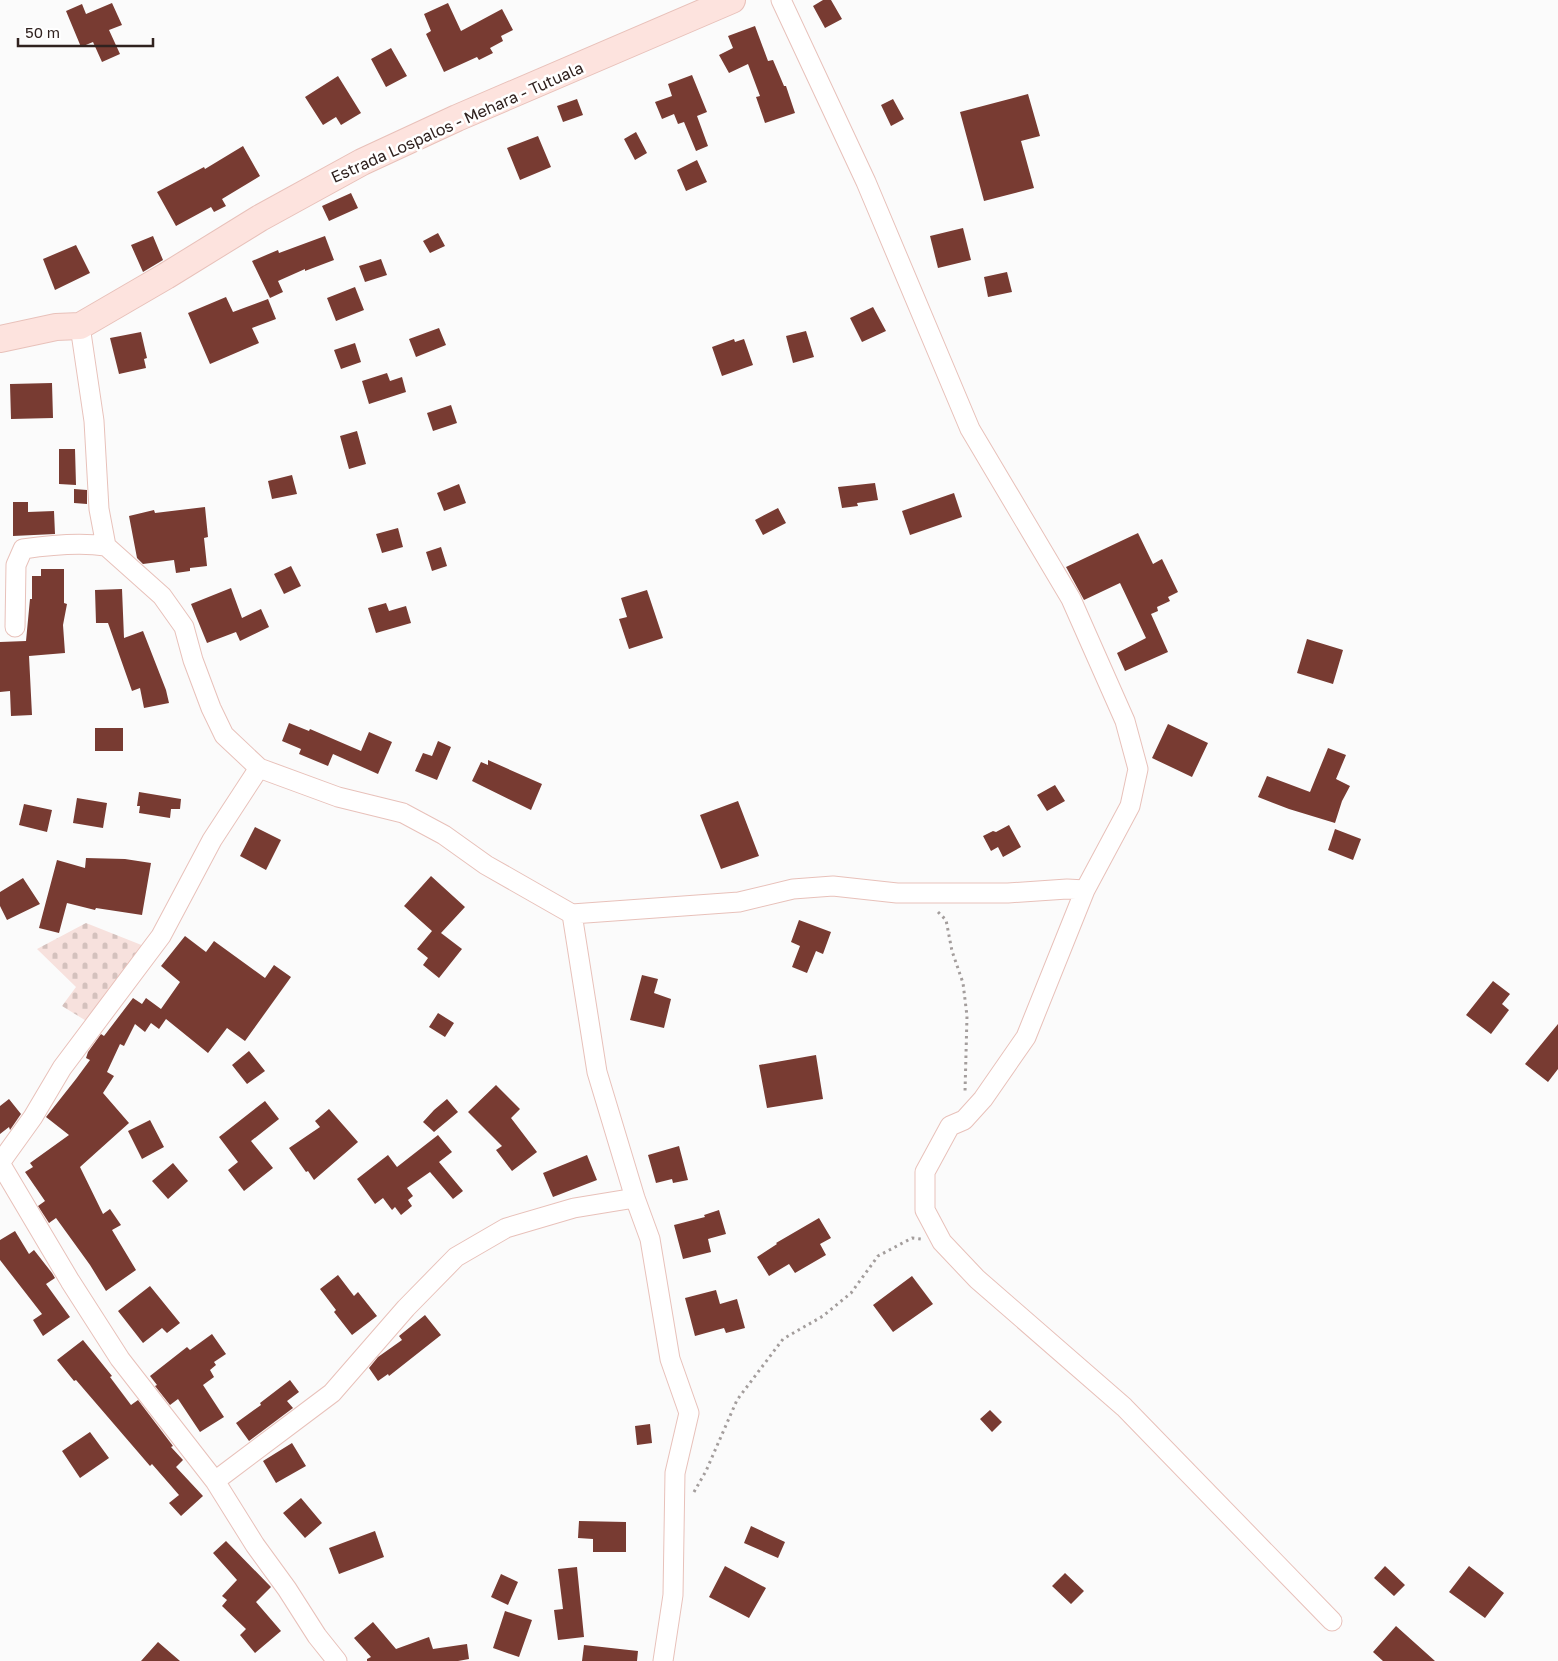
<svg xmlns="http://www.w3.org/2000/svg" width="1558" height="1661" viewBox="0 0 1558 1661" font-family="'Golos Text',sans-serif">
<defs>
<pattern id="cemetery-stones" width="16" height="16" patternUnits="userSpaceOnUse" patternTransform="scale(1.25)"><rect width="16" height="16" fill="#f7e1dd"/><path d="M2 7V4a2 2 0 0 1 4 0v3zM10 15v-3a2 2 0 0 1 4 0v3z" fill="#d4c1bd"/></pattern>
</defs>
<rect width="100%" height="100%" fill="#fbfbfb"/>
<path fill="url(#cemetery-stones)" d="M86,923L149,948L88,1022L62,1006L76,987L37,949Z"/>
<path fill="#783b32" d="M823,0H831L842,19L825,28L813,6Z
M112,3L122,25L109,30L120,54L102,62L93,42L81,47L66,11L82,4L86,14Z
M448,3L461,31L502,9L513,30L501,36L503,41L490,48L493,53L479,60L477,57L444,72L426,34L431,31L424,14Z
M755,26L768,61L773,60L784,86H786L795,113L765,123L756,97L760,96L748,64L729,73L719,55L733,48L728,36Z
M391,48L407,76L386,87L371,59Z
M692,75L707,112L697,116L708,146L696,151L684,122L678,124L674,114L662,119L655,102L672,96L668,84Z
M338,76L361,113L341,125L336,117L323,125L305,97Z
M1028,94L1040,136L1021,141L1034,188L984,201L960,112Z
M577,99L583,115L563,122L557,106Z
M893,99L904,119L891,126L881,105Z
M636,132L647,153L635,160L624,139Z
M538,136L551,167L520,180L507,148Z
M243,146L260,176L222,199L226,206L214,212L211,207L176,226L157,192L204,167L205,169Z
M697,160L707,182L686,191L677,170Z
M351,193L358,208L329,221L322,206Z
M963,228L971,260L938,268L930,236Z
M438,233L445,246L430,253L423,241Z
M153,236L163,260L143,272L131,245Z
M325,236L334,260L305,271V269L278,281L283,292L270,298L252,261L278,250L279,253Z
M76,245L90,273L55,290L43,259Z
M381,259L387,275L365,282L359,266Z
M1007,272L1012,292L988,297L984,277Z
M355,287L364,310L336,321L327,298Z
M226,297L233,312L268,299L276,319L252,328L259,343L210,364L188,313Z
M873,307L886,331L862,342L850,318Z
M439,328L446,345L416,357L409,339Z
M806,331L814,357L793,363L786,336Z
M141,332L147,358L144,359L146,368L119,374L110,338Z
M734,339L735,342L744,339L753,365L722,376L712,347Z
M355,343L361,362L341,369L334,350Z
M387,373L390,381L402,377L406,392L369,404L362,381Z
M52,383L53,418L11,419L10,384Z
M451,405L457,423L433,431L427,413Z
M357,431L366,464L349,469L340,436Z
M59,449H75L76,485L59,484Z
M292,475L297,494L272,499L268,481Z
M875,483L878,500L857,503L858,506L842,508L838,487Z
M459,484L466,503L444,511L437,493Z
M74,489L87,490V504L74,503Z
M954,493L962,517L910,535L902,511Z
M13,502H28V512L54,511L55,534L13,536Z
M205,507L208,537L204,538L207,566L190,568V571L176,573L174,560L143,564L137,558L129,516L154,510L155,513Z
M778,508L786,523L763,535L755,520Z
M398,528L403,547L382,553L376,534Z
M1138,533L1153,564L1162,559L1178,592L1168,597L1170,601L1157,607L1158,611L1151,614L1168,652L1125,671L1117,653L1146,638L1120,583L1084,600L1066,567Z
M441,547L447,566L432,571L426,552Z
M291,566L301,586L284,594L274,574Z
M41,569H64V603L67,604L63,625L65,653L29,656L32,715L11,716L10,691L0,692V642L26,641L30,599H32V576H41Z
M231,588L242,618L261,609L269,627L240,641L236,632L207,643L191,604Z
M122,589L124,638L143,631L166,690L169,703L144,708L140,688L132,691L108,623H96L95,590Z
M647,590L663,638L629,649L619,619L627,617L621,598Z
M386,603L389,611L406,606L411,623L376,633L368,608Z
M1307,639L1343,650L1333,684L1297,673Z
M289,723L309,731L310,729L361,751L369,732L392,742L378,774L333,754L328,766L299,754L301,749L282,741Z
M1168,724L1208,743L1192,777L1152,758Z
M95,728H123V751H95Z
M438,741L451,747L437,780L415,771L423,753L432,756Z
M1328,748L1346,755L1336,779L1350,786L1342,801L1335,823L1289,809L1258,797L1267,776L1310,792Z
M488,760L542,784L531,810L472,781L481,762L488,765Z
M1055,785L1065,801L1047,811L1037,795Z
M139,792L181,799L180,809H171L170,818L139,813L140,806H137Z
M77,798L107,803L103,828L73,823Z
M738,801L759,856L721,869L700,815Z
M24,804L52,810L47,832L19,825Z
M1009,825L1021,847L1003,857L998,847L991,851L983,836L993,831L996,832Z
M255,827L281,840L266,870L240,856Z
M1335,829L1361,839L1353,860L1328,850Z
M86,858L125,859L151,863L142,915L96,908L95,910L67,903L59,933L39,928L57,860L85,868Z
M431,876L465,907L441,933L462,949L439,978L423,965L428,958L417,949L432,931L404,906Z
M23,878L40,904L7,920L0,906V892Z
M799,920L831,932L823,954L816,951L807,973L792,967L800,946L791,942Z
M185,936L206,952L214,941L265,978L274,965L291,977L245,1041L227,1028L208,1053L166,1019L159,1029L151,1023L145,1032L135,1024L124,1046L120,1044L107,1072L114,1076L103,1093L129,1123L80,1167L103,1214L110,1209L121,1225L112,1230L136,1270L106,1291L90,1265L56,1218L49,1223L38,1206L45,1201L25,1172L33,1167L30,1163L69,1135L46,1117L76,1079L90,1060L86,1058L88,1052L101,1034L104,1036L133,998L142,1004L146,998L161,1009L180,982L161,966Z
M642,975L658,979L654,993L671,999L664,1028L630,1020Z
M1493,981L1510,994L1502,1004L1509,1010L1491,1034L1466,1015Z
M438,1013L454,1023L445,1037L429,1027Z
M1558,1024V1069L1548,1082L1525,1064Z
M249,1051L265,1071L247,1084L232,1065Z
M816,1055L823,1099L767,1108L759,1065Z
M496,1085L520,1109L511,1118L537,1152L512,1171L496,1150L502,1146L468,1112Z
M9,1099L21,1114L10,1130L9,1127L0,1134V1106Z
M447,1099L458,1112L434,1132L423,1122L434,1110Z
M265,1101L279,1119L251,1141L273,1168L244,1191L228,1170L238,1162L219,1137Z
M329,1109L358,1142L314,1180L308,1171L306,1172L289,1148L320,1127L315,1121Z
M150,1120L164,1147L142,1159L128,1131Z
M438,1135L452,1152L439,1162L463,1191L453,1199L430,1172L407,1188L413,1196L408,1200L412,1206L401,1215L395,1207L392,1210L383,1198L375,1204L357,1179L388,1155L397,1167Z
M679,1146L688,1180L673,1183L672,1179L656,1183L648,1155Z
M587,1155L597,1180L553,1197L543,1173Z
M173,1163L188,1181L168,1199L152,1181Z
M719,1210L726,1234L708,1239L711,1252L683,1259L674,1225L705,1217L704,1215Z
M819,1218L831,1238L820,1244L826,1255L795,1273L789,1264L769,1276L757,1257L777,1244L776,1243Z
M15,1231L29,1254L34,1250L52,1273L55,1278L46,1284L70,1317L43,1336L33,1320L42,1314L0,1260V1240Z
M338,1275L354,1296L358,1292L377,1316L352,1335L334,1312L336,1310L320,1289Z
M912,1276L933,1304L893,1332L873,1305Z
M150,1286L180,1323L167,1333L162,1328L143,1343L118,1311Z
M716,1290L720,1304L737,1299L745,1328L726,1333L724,1328L695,1336L685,1298Z
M425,1315L441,1335L389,1376L388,1374L378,1381L369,1368L378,1357L402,1340L399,1336Z
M212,1334L226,1354L214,1362L216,1365L210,1370L214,1377L203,1385L224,1417L200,1432L178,1399L170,1405L155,1386L157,1385L150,1376L187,1347L190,1350Z
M83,1340L112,1376L110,1377L131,1405L138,1400L173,1446L171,1447L183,1460L176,1467L203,1496L181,1516L169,1503L179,1495L152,1464L150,1466L76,1380L74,1381L57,1360Z
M290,1380L299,1392L287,1401L293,1408L249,1441L236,1423L261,1405L260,1403Z
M990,1410L1002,1422L992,1432L980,1419Z
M650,1424L652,1443L637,1445L635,1426Z
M90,1432L109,1458L80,1478L62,1451Z
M292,1443L306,1466L276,1483L263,1461Z
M301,1498L322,1523L305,1538L283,1513Z
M579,1521L626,1522V1552H593V1539L578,1538Z
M751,1526L785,1542L778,1558L744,1543Z
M375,1531L384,1557L339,1574L329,1548Z
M226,1541L271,1587L256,1602L281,1631L255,1653L240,1635L246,1629L222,1606L227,1600L222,1596L237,1580L213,1553Z
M725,1566L766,1588L749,1618L709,1597Z
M1385,1566L1405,1585L1394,1596L1374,1578Z
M1469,1566L1504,1593L1485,1618L1449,1592Z
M577,1567L584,1637L558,1640L554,1610L563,1609L558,1569Z
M1065,1573L1084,1591L1071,1604L1052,1586Z
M501,1574L518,1582L508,1605L491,1597Z
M505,1611L532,1620L519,1657L493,1648Z
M373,1622L396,1649L429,1637L433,1649L467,1644L469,1659L458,1661H367V1659L371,1657L354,1638Z
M1396,1626L1435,1661H1383L1373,1652Z
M158,1642L180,1661H141Z
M584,1645L638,1651L637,1661H582Z"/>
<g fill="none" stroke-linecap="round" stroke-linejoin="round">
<g stroke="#e8c1ba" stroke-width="21">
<path id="minor" d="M781,0L866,182L970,429L1071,599L1125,721L1138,769L1130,806L1085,890L1026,1037L983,1099L964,1120L950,1126L925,1172V1210L942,1242L977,1279L1124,1407L1332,1621
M106,546L162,596L184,627L193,660L211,708L224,735L259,768L338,797L403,813L444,835L486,865L572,914L597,1072L635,1198L650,1239L670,1359L689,1413L675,1473L673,1595L663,1661
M15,627L16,565L23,549C50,545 79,542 106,546L99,509L94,421L80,326
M572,914L739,902L793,889L833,886L897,893H1008L1067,889L1085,890
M0,1163L70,1281L120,1359L215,1481L255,1545L287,1589L317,1636L337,1661
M0,1163L33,1117L62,1068L161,936L212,840L259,768
M215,1481L332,1393L406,1308L456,1257L506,1228L574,1208L635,1198"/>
</g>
<g stroke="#e8c1ba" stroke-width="28">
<path id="secondary" d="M0,339L56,327L80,326L166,276L260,218L362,162L457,118L732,0"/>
</g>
<path stroke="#a39d9c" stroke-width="3" stroke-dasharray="2.5 4" stroke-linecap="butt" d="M938,912L946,920L952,951L963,983L967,1016L965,1092
M694,1492L706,1471L737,1400L783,1339L823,1316L851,1293L878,1256L912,1238L921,1239"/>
<use href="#minor" stroke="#fff" stroke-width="19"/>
<use href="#secondary" stroke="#fde3de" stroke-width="26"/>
</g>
<g text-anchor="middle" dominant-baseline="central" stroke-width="5" stroke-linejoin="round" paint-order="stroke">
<g font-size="16" fill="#30221f" stroke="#fff">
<text transform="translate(457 122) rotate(-24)">Estrada Lospalos - Mehara - Tutuala</text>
</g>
</g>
<path d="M18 38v8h135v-8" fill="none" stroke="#30221f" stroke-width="2.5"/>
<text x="25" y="38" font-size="15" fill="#30221f" stroke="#ffffff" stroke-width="4" paint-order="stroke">50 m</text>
</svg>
